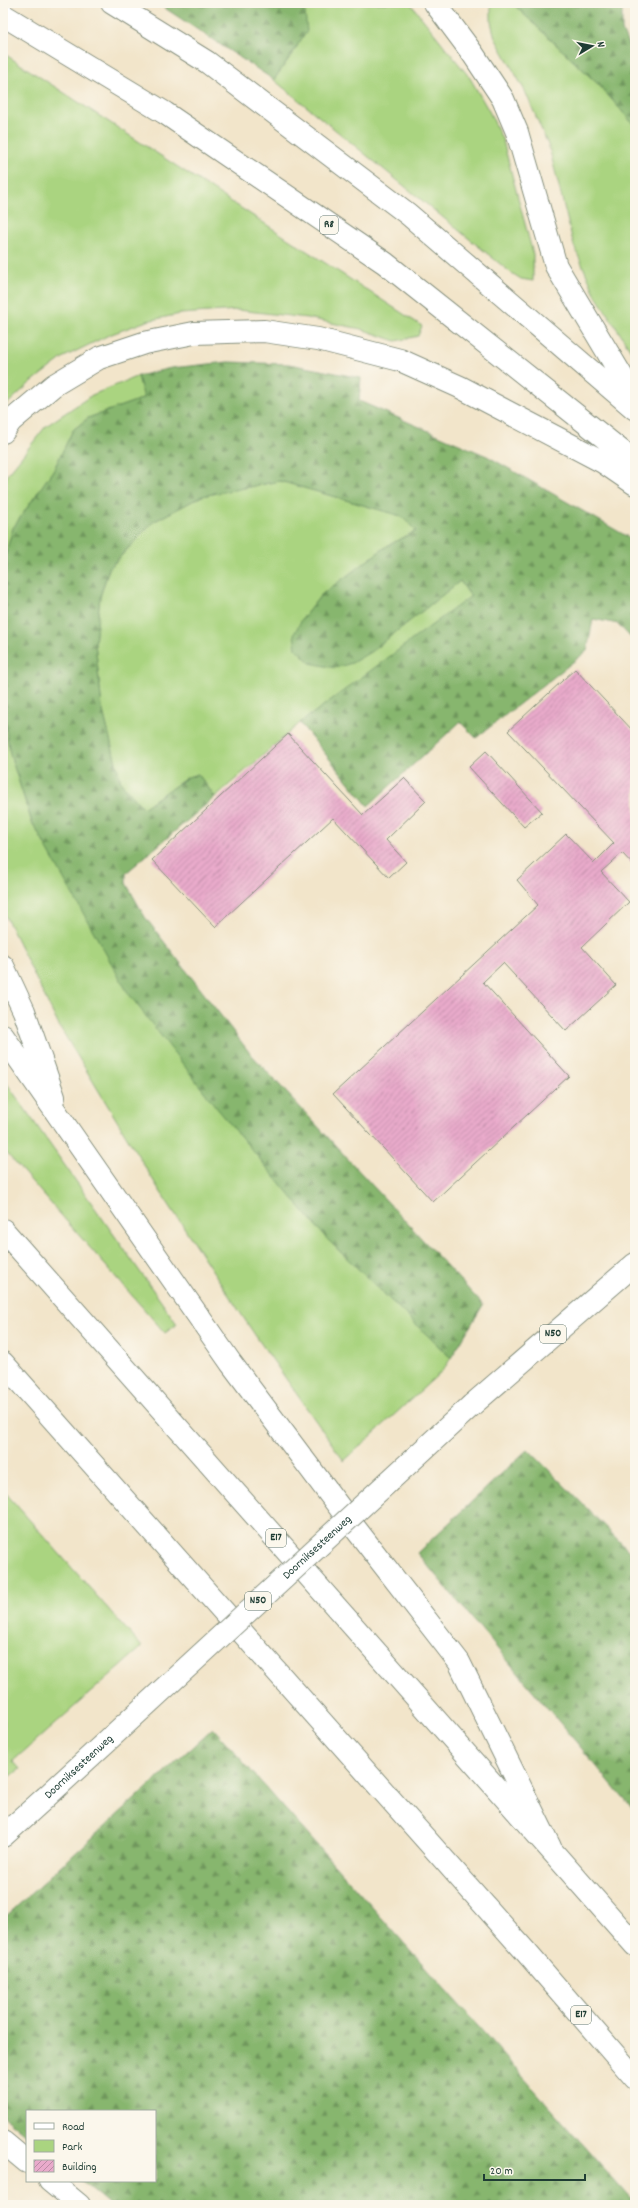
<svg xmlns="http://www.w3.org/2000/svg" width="638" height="2208" viewBox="0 0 638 2208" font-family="Dekko,sans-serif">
<defs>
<pattern id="forest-firs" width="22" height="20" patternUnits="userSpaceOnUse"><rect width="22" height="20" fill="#87b66e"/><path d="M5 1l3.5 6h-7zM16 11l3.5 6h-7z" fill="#6e955b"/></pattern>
<pattern id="building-hatch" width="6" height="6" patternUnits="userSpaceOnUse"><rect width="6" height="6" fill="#e9aacb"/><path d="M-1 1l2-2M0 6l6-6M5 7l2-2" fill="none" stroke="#bc8ca6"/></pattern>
</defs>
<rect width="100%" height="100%" fill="#fbf7ec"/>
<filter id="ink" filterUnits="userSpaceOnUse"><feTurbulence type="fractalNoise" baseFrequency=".025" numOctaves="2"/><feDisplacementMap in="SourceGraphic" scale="8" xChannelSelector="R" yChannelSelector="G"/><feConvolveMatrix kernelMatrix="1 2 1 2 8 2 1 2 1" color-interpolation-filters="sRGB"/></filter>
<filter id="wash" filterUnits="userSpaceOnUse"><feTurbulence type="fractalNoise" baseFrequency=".012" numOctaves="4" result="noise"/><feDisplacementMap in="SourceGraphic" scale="16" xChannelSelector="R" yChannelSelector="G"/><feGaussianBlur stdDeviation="0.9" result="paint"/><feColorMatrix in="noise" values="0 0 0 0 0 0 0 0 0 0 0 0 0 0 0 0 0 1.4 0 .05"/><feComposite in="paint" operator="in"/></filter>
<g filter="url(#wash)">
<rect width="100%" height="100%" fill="#f2e5ca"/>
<path fill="#aad480" stroke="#64885a" d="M296,3H410L470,78L490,113L503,141L533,254V281L521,279L510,272L274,80L297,47L305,12Z
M491,3H512L599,85L635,126V357L596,296L574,246L549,147L525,91L495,38L491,22Z
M3,53L422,326L418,336L396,341L361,329L307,318L238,310L180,314L147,321L109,335L64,357L30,383L3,408Z
M138,376L144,398L88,418L73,430L54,469L13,528L3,563V480L46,426L92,395Z
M280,481L401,516L416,531L387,546L321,595L302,619L372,651L460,581L471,597L300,723L215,797L198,774L188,777L143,808L121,783L102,707L95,643L100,597L109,569L153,522L202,496Z
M3,710L10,754L32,823L326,1238L451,1358L443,1370L344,1461L255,1335L158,1188L58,1024L6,917L3,909Z
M3,1078L177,1324L165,1333L3,1149Z
M3,1490L142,1647L13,1761L20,1769L3,1782Z"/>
<path fill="url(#forest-firs)" stroke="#537a51" d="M157,3H296L305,12L307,31L274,80Z
M512,3H622V30L635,61V126L599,85Z
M228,362L289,364L361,378L359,401L487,456L635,541V642L618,624L593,619L587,651L476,738L460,722L368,806L300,723L471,596L460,581L372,651L352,663L335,668L310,663L296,649L294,634L302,619L321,595L387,546L416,531L401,516L280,481L202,496L153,522L109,568L100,597L95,643L102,707L121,783L143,808L188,777L198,774L215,797L126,873V883L145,917L249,1052L483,1305L451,1358L326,1238L216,1107L128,993L32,822L10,754L3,710V563L13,528L54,469L73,430L88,418L144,398L138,376L171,368Z
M528,1449L635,1557V1812L417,1553Z
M213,1728L635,2203V2205H110L81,2181H155V2111H27V2136L3,2116V1919Z"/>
<g id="blocks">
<path fill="url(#building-hatch)" d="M575,669L635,733V867L622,853L601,872L629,902L582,947L616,985L566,1031L503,963L483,982L569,1076L433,1202L333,1094L538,905L517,880L566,834L594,863L614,843L508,731Z
M288,734L363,815L404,778L426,801L386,840L406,862L389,878L333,818L215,927L152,860Z
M486,751L542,812L524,827L469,767Z"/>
</g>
</g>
<g filter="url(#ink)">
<use href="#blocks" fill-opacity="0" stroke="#88917f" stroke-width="1"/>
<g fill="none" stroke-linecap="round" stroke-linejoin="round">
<g stroke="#88917f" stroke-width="24">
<path id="street" d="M3,2142L27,2162
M50,2181L79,2205"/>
</g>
<g stroke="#88917f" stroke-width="24">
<path id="primary" d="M472,1405L635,1264
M3,1836L45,1798"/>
</g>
<g stroke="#88917f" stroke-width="24">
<path id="highway" d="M112,3L207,62L408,214L635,409
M435,3L473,54L503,99L517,132L556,266L635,398
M3,15L165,113L385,263L635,462
M3,432L11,421L54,385L99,358L144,343L194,333L264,331L318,339L400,360L460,387L603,462L635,484
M3,966L24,1011L54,1097
M3,1036L231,1363L355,1528L459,1662L550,1847
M3,1230L635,1945
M3,1363L526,1952L635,2078"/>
</g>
<use href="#street" stroke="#fff" stroke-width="22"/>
<use href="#primary" stroke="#fff" stroke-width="22"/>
<use href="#highway" stroke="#fff" stroke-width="22"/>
<g stroke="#88917f" stroke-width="24" stroke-linecap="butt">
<g id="primary-bridge">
<path id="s1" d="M45,1798L472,1405"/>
</g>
</g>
<use href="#primary-bridge" stroke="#fff" stroke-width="22"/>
</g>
</g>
<g text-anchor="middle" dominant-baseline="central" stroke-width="3.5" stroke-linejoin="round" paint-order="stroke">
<g fill="#fbf7ec" stroke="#61756b" stroke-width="1">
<rect x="320" y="216" width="18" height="18" rx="3"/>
<rect x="540" y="1325" width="26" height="18" rx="3"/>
<rect x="266" y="1529" width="20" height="18" rx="3"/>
<rect x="245" y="1592" width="26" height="18" rx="3"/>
<rect x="571" y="2006" width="20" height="18" rx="3"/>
</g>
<g font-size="11" font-weight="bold" fill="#1f3d34">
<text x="329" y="225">R8</text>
<text x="553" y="1334">N50</text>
<text x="276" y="1538">E17</text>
<text x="258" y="1601">N50</text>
<text x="581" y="2015">E17</text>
</g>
<g font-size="12" fill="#1f3d34" stroke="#fbf7ec">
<text stroke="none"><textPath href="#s1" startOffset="370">Doorniksesteenweg</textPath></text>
<text stroke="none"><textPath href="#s1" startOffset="46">Doorniksesteenweg</textPath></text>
</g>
</g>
<rect width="638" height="2208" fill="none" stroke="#fbf7ec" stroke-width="16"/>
<rect x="26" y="2110" width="130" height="72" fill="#fbf7ec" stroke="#a3ada2"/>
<rect x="34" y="2123" width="20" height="6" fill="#ffffff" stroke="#a3ada2"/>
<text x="62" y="2130" font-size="12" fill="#1f3d34">Road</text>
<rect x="34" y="2140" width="20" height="12" fill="#aad480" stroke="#a3ada2"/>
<text x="62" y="2150" font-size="12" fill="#1f3d34">Park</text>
<rect x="34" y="2160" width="20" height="12" fill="url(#building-hatch)" stroke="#a3ada2"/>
<text x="62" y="2170" font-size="12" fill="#1f3d34">Building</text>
<g transform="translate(592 46) rotate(80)" stroke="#fbf7ec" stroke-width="3" paint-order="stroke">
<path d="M0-3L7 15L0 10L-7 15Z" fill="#1f3d34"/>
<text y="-6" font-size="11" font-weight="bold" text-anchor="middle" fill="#1f3d34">N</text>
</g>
<path d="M484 2174v6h101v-6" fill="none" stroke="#1f3d34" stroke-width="2"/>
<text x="490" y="2174" font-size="12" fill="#1f3d34" stroke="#fbf7ec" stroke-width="3" paint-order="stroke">20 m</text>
</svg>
